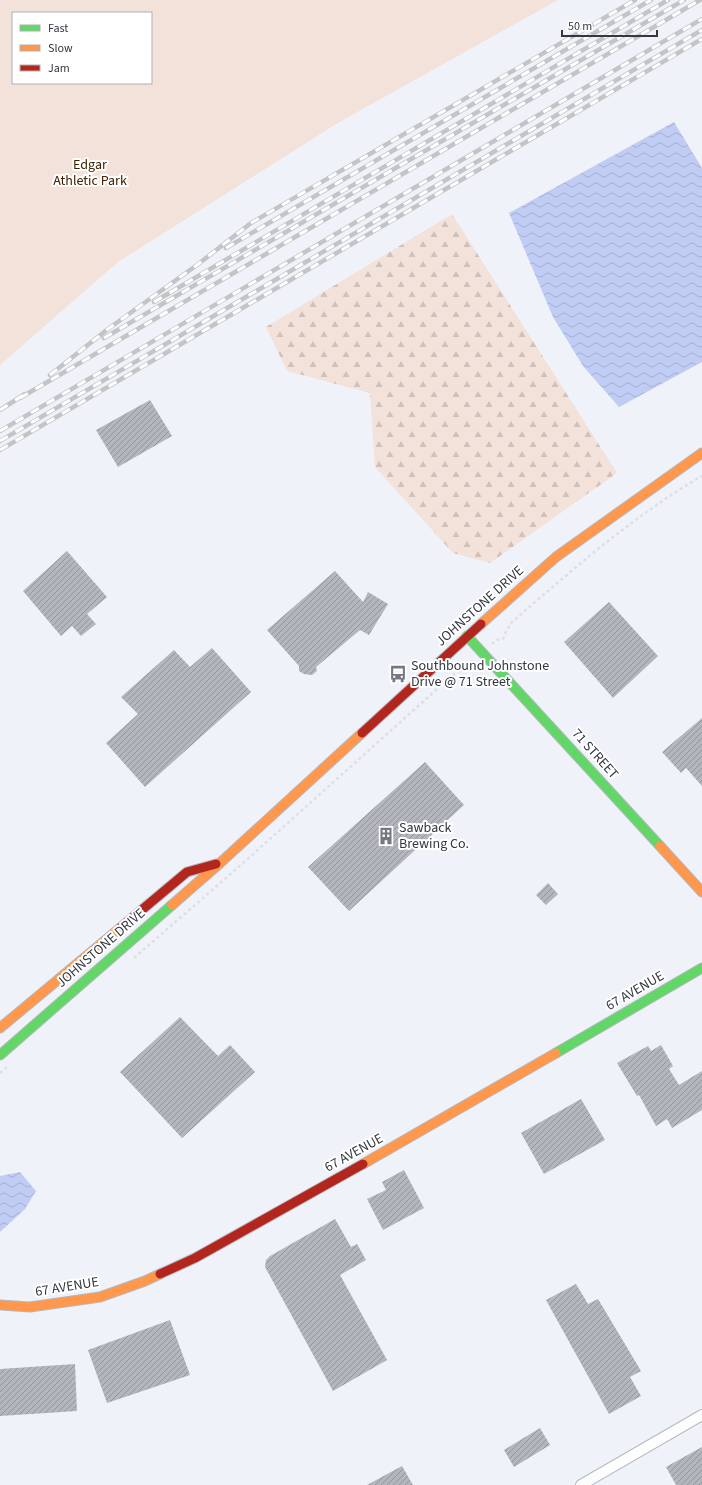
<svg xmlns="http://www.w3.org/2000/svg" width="702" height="1485" viewBox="0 0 702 1485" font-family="'Source Sans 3',sans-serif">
<defs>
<pattern id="forest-firs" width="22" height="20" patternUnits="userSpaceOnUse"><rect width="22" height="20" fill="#f2e2d9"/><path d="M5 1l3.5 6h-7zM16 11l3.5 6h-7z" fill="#d0c2bb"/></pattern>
<pattern id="water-waves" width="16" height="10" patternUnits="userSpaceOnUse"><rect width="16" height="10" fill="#c0ccf3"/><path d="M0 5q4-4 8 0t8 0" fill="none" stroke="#a5b0d1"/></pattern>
<pattern id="building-hatch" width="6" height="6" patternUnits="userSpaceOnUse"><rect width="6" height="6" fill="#b4b6be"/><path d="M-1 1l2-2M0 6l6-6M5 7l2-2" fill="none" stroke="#93959c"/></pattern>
</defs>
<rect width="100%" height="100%" fill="#f0f2fa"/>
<path fill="url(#forest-firs)" d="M452,214L617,473L490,563L453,553L375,467L370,393L287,371L266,327Z"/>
<path fill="#f2e2d9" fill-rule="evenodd" d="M0,0H558L336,124L118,262L0,365ZM13,13H151V83H13Z"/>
<path fill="url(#water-waves)" d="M674,122L702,168V362L619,407L583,366L553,317L509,213Z
M20,1172L36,1191L25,1209L0,1232V1176Z"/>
<path fill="url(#building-hatch)" d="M150,400L172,436L118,467L96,430Z
M67,551L107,597L87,614L96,624L81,636L72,626L61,636L23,591Z
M335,571L363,602L368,592L388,604L369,635L360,630L316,667L317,671L312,675L304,674L299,671V666L267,630Z
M609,602L658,656L613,698L564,642Z
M212,648L251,692L145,787L106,743L138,714L121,697L174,650L190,667Z
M702,718V786L686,768L681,773L662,752Z
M425,762L464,805L349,911L308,867Z
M548,883L558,894L546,905L536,895Z
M180,1017L218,1056L230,1045L255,1072L182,1138L120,1072Z
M661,1045L673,1066L669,1069L679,1085L702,1071V1110L672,1128L667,1119L656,1126L639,1095L637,1096L617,1063L648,1046L651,1051Z
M581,1099L605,1140L544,1174L521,1133Z
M404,1170L424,1208L383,1230L367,1199L386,1190L382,1182Z
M335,1219L351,1247L357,1244L366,1260L340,1275L387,1360L333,1391L265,1267L266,1260L270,1256Z
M576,1284L588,1304L598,1299L641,1371L630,1377L641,1396L609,1414L546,1300Z
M170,1320L190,1375L107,1403L88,1350Z
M75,1364L77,1411L0,1416V1369Z
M540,1428L550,1445L514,1467L504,1450Z
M702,1447V1485H676L666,1467Z
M402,1466L413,1485H367Z"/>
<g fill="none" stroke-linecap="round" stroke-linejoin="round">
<g stroke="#b5b8bf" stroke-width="12">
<path id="street" d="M581,1485L702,1415"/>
</g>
<g stroke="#b5b8bf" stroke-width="11">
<path id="fast" d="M467,636L660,846
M556,1053L702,968
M0,1055L172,905"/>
</g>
<g stroke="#b5b8bf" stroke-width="11">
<path id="slow" d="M481,624L556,557L702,453
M660,846L702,892
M172,905L220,863L362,733
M0,1028L119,929
M363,1164L556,1053
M0,1305L30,1307L100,1297L145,1281L160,1274"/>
</g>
<g stroke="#b5b8bf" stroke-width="11">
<path id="jam" d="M362,733L481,624
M119,929L187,872L216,864
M160,1274L195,1258L363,1164"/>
</g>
<path stroke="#dedfe2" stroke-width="2.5" stroke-dasharray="3 3" stroke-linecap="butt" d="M492,644L497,640L503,639L506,631L511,623C572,570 633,516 702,476
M134,958L242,864L445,682L457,672L467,670L468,665L473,661
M0,1073L7,1067"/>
<use href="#street" stroke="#fdfdfe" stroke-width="10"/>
<use href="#fast" stroke="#63d668" stroke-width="9"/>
<use href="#slow" stroke="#ff974d" stroke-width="9"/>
<use href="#jam" stroke="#b3261e" stroke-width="9"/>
<g stroke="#c3c4c6" stroke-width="4.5">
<path id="rail" d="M226,248L651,0
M154,302L668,0
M104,338L684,0
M50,375L108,329L197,265L251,223L635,0
M20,398L700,0
M0,410L25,394
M0,431L702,19
M0,441L702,30
M0,450L702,39"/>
</g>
<use href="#rail" stroke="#fff" stroke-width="3" stroke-dasharray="9" stroke-linecap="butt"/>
</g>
<defs>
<g id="bus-bare" transform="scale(1.38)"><path d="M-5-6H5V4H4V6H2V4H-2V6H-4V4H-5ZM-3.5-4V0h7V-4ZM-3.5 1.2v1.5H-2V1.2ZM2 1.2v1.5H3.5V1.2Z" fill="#757881" stroke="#fff" stroke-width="2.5" paint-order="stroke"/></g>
<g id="building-bare" transform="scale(1.38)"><path d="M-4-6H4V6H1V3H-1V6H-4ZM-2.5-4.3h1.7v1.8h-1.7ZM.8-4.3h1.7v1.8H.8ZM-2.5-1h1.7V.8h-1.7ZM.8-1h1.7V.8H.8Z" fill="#757881" stroke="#fff" stroke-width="2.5" paint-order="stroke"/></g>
</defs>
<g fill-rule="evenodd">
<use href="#bus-bare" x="398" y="674"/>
<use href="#building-bare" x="386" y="836"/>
</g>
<g text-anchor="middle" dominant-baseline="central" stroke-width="4" stroke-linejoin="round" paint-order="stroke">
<g font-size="14" fill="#402103" stroke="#fff">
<text x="90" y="165">Edgar<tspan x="90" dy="16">Athletic Park</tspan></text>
</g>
<g font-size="14" fill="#333740" stroke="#fff">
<text transform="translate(480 606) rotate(-42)">JOHNSTONE DRIVE</text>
<text transform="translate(595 754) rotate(48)">71 STREET</text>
<text transform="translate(101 948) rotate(-41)">JOHNSTONE DRIVE</text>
<text transform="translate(635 991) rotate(-30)">67 AVENUE</text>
<text transform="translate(354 1153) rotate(-29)">67 AVENUE</text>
<text transform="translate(67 1287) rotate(-9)">67 AVENUE</text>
</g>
<g font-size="14" fill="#333740" stroke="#fff" text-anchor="start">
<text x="411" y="666">Southbound Johnstone<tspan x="411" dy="16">Drive @ 71 Street</tspan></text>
<text x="399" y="828">Sawback<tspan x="399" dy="16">Brewing Co.</tspan></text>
</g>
</g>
<rect x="12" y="12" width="140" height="72" fill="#ffffff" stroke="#adafb3"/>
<rect x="20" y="25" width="20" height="6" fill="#63d668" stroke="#adafb3"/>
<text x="48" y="32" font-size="12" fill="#333740">Fast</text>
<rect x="20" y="45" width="20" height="6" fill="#ff974d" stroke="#adafb3"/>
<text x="48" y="52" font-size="12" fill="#333740">Slow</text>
<rect x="20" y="65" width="20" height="6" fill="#b3261e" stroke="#adafb3"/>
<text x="48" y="72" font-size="12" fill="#333740">Jam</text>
<path d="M562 30v6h95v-6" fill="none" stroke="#333740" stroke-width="2"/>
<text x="568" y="30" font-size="12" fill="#333740" stroke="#ffffff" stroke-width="3" paint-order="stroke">50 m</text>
</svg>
